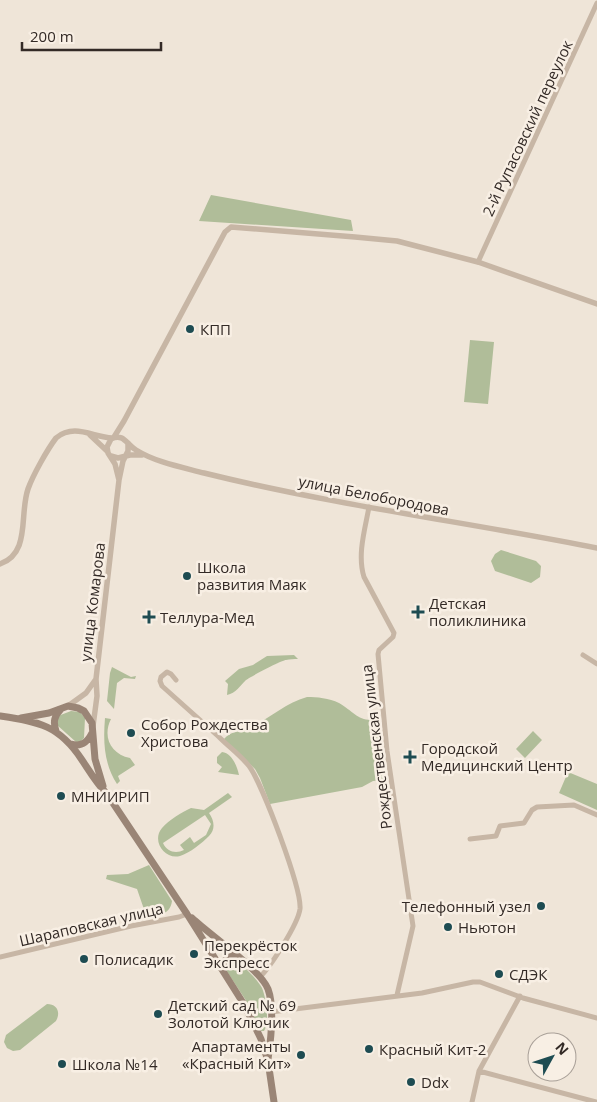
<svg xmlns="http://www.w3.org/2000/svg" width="597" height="1102" viewBox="0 0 597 1102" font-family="'Open Sans',sans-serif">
<rect width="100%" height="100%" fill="#efe5d8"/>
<path fill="#b0bd99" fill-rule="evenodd" d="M211,195L351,220L353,231L199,221Z
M470,340L494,342L488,404L464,402Z
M501,550L536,561L541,566L540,577L531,583L495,571L491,561L495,554Z
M294,655L298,659C294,659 290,659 286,660C282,660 250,677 246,680C240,686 236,693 227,695L228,684L225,681L239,669L253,665L267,656Z
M112,667L131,677L136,676L135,679L124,678L117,683L114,709L107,701L110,673Z
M307,697C317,697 329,698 339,703C355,712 358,723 379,719L386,780L373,781L362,787L270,804L260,778L255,769L224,739C232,730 241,732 252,727C271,717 286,703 307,697Z
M71,711L80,712L85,718L84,738L80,742H76L57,725L58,716Z
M105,718L111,719C102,737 111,754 130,758L135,765L118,776L120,781L117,784C104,764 103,742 105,718Z
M533,731L542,740L525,758L516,749Z
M222,752C232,753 237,766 239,775L218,772L222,767L217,763V757Z
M568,772L597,784V810L559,793Z
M228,793L232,797L209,813C214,820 216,829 209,836C202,843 190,853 180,856C165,860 151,841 162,828C169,820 182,812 191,808L204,810ZM205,815L211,824L206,835L194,843L190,837L180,845L184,850C176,854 167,852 163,843Z
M149,865L172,901C170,915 159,915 147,918L137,889L106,879L107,875L128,874Z
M231,959C239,960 258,980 262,988C266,997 270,1023 264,1031H261L245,999L226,970V963Z
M47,1004C57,1004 61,1012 56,1021L20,1050L13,1051L7,1048L4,1042L6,1035Z"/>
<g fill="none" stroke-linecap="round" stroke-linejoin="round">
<path stroke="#c7b6a5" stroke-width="5" d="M478,262L597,3
M369,507C365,529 357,555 364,577L394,633L393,637L379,650L378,654L387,751L413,926L397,995
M583,655L597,664
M176,680L171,674L167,672L161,677L160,681L162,686C181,703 200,720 219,737C229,747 240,755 249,766C262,783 302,889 300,909C298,924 271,966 260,977
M470,839L496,836L500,826L524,823L532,810L537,807L574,805L597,815
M0,957L131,926L179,917L187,914
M271,1012L422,993L473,982H480L523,998L597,1018
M479,1071L596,1102
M472,1102L479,1071L520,996"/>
<path stroke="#c7b6a5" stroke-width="5.5" d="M90,435L107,451
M114,437L124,421L225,232L231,227L355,237L397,241L478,262L597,304
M111,456L118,458L130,455H142
M119,480L115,464L108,453L107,447L111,439C124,433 126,444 136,450C155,462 181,467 204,473C333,505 466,522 597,548
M0,564C31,553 19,515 28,489C33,475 47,450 56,438C74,423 93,437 112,438
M68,706L86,693L96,679
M93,726L97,696L96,679L119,480L123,461L128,451V443"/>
<path stroke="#9a8576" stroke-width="7" d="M0,716C39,722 59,725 82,760C90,772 97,784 107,794L187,914L245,1006L261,1039L268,1061L274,1102
M21,718L49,713L68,706L78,708L84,711L92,723L95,759L103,786
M56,731C53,722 54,716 61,709
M71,744C81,747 87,743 92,733
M192,918C210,935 260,969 268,989C275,1008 271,1039 268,1059
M223,969C223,963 225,958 231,956L238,957"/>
</g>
<g fill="#1e4c52" stroke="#f8efe4" stroke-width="2">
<circle cx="190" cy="329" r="5"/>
<circle cx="187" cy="576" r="5"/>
<path d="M415.5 604.5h5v5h5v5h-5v5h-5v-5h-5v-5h5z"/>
<path d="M146.5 609.5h5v5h5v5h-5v5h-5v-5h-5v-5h5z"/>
<circle cx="131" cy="733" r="5"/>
<path d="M407.5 749.5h5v5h5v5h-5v5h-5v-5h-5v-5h5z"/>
<circle cx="61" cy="796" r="5"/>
<circle cx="541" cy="906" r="5"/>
<circle cx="448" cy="927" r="5"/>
<circle cx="194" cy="954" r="5"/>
<circle cx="84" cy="959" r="5"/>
<circle cx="499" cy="974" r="5"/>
<circle cx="158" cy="1014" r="5"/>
<circle cx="369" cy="1049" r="5"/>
<circle cx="301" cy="1055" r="5"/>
<circle cx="62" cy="1064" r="5"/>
<circle cx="411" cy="1082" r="5"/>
</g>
<g text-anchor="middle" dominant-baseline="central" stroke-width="5" stroke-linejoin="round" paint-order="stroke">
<g font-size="15" fill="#332a26" stroke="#f8efe4">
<text transform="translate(527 128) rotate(-65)">2-й Рупасовский переулок</text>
<text transform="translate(374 495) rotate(11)">улица Белобородова</text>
<text transform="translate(92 602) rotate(-83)">улица Комарова</text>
<text transform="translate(376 747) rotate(-97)">Рождественская улица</text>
<text transform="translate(91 924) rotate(-13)">Шараповская улица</text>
</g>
<g font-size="15" fill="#332a26" stroke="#f8efe4" text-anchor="start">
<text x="200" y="329">КПП</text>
<text x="197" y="567">Школа<tspan x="197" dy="17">развития Маяк</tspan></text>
<text x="429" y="603">Детская<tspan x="429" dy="17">поликлиника</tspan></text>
<text x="160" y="617">Теллура-Мед</text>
<text x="141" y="724">Собор Рождества<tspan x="141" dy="17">Христова</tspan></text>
<text x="421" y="748">Городской<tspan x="421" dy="17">Медицинский Центр</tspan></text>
<text x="71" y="796">МНИИРИП</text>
<text x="531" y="906" text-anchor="end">Телефонный узел</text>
<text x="458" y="927">Ньютон</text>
<text x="204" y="945">Перекрёсток<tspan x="204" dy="17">Экспресс</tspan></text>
<text x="94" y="959">Полисадик</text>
<text x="509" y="974">СДЭК</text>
<text x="168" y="1005">Детский сад № 69<tspan x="168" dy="17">Золотой Ключик</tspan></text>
<text x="291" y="1046" text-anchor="end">Апартаменты<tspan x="291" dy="17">«Красный Кит»</tspan></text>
<text x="379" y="1049">Красный Кит-2</text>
<text x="72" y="1064">Школа №14</text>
<text x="421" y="1082">Ddx</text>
</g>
</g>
<g transform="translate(552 1057) rotate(50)"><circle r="24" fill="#f8efe4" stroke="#a9a098"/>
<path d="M0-4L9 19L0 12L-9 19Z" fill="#1e4c52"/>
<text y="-8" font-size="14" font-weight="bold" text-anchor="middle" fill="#332a26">N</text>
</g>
<path d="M22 42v8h139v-8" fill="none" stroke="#332a26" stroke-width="2.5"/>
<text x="30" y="42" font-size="15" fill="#332a26" stroke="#f8efe4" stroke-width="4" paint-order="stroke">200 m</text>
</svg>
